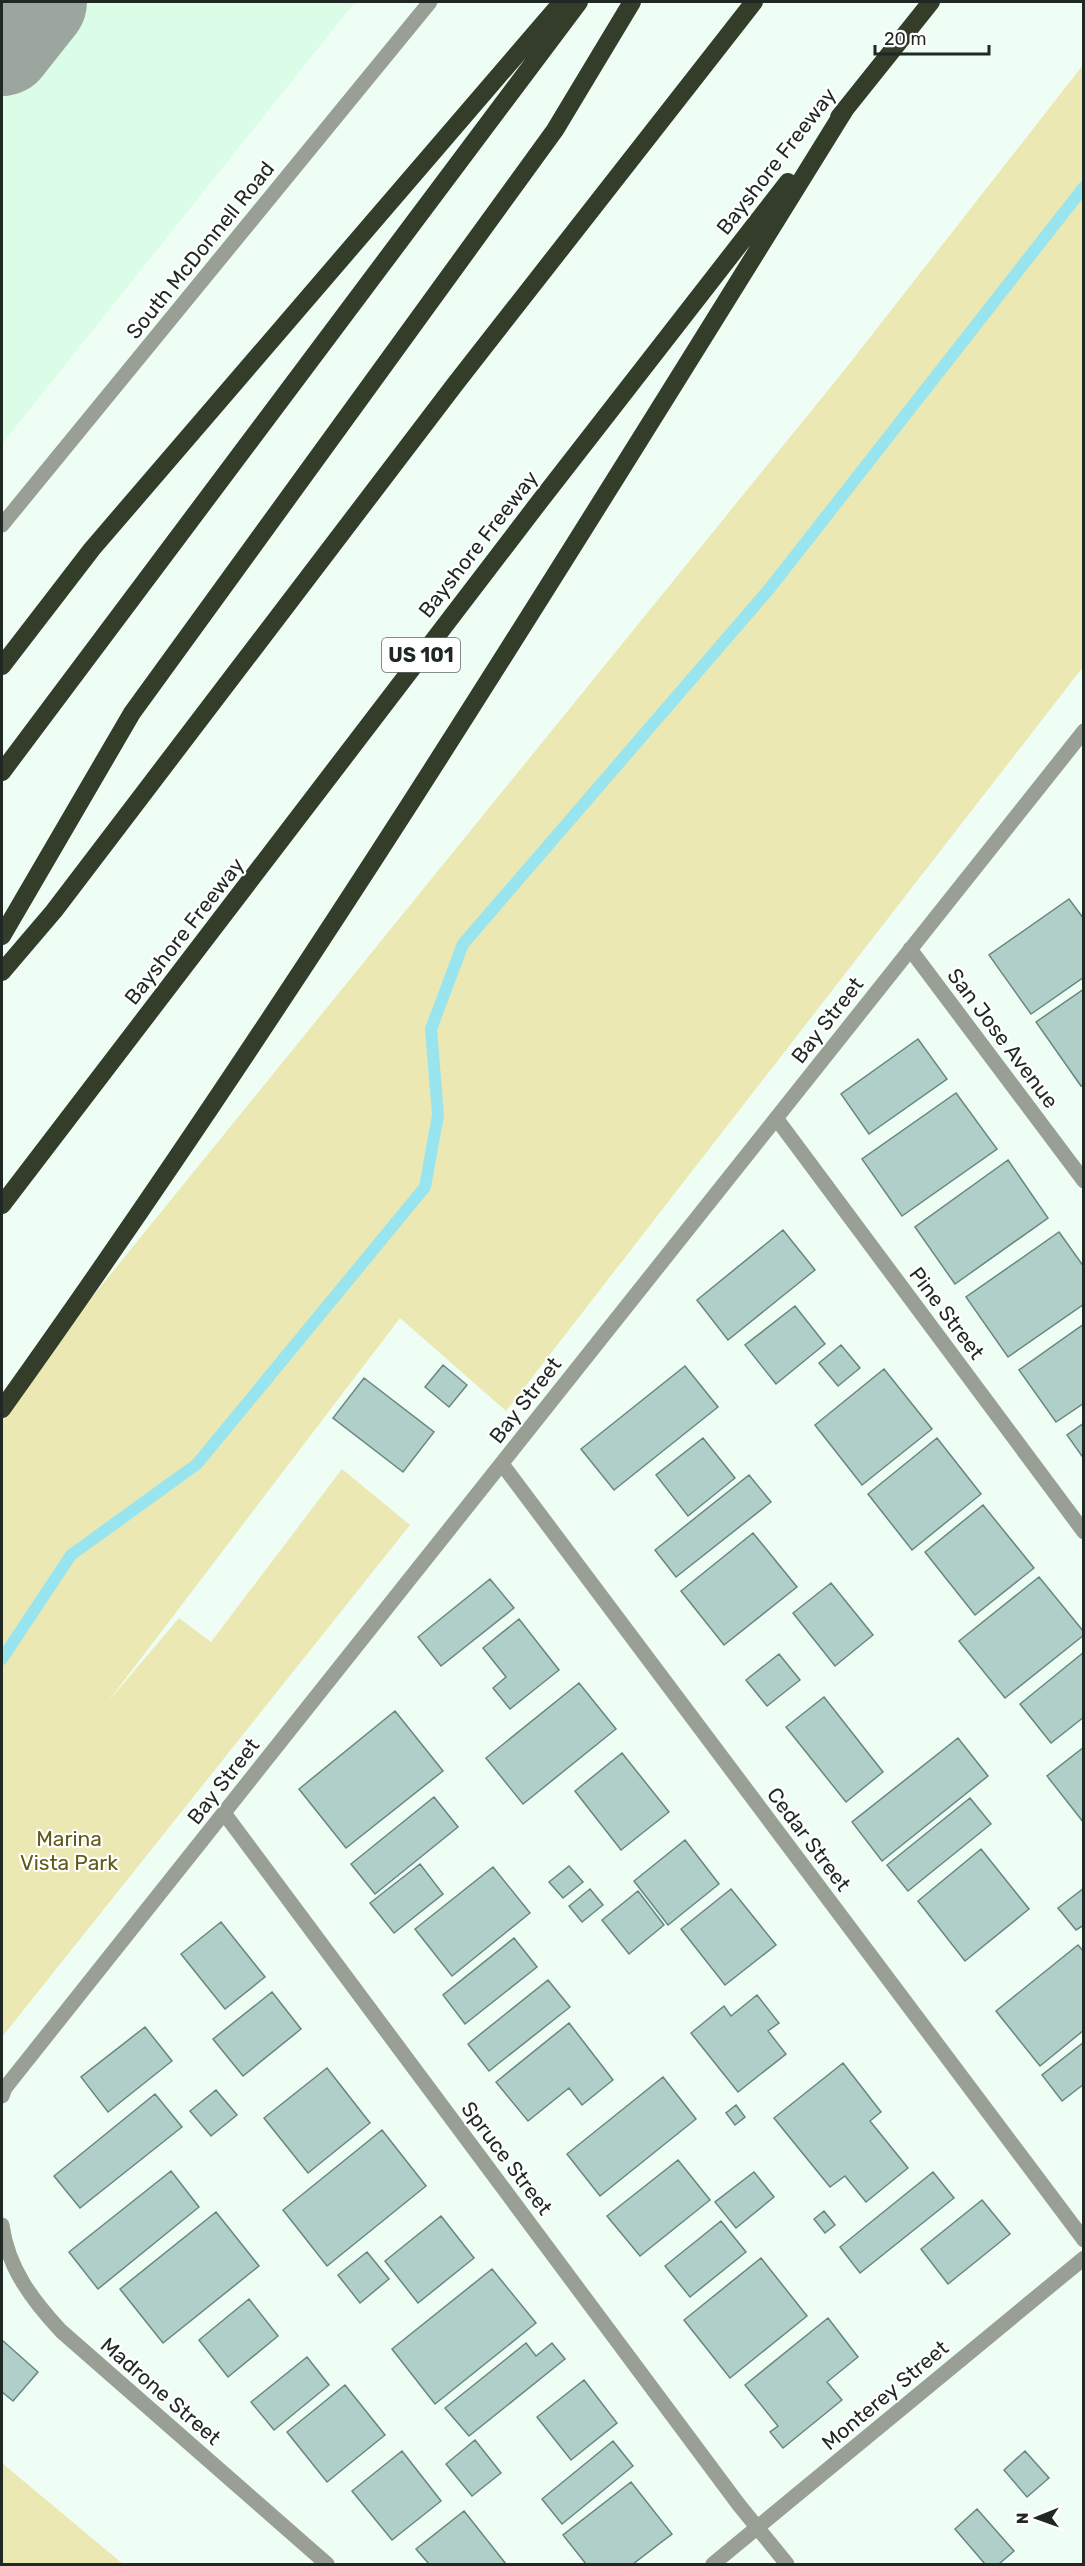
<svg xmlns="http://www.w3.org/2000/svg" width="1085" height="2566" viewBox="0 0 1085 2566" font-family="Rubik,sans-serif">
<rect width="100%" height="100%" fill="#effef4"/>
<path fill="#dbfce6" d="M2,2H355L2,444Z"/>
<path fill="#ebe8b3" d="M1083,65V667L506,1411L400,1318L107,1703L179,1618L211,1642L342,1469L410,1525L2,2037V1408L842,373Z
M2,2463L123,2564H2Z"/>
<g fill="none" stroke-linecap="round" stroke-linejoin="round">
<path stroke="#98e5f0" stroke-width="12" d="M2,1659L71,1555L197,1464L425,1187L438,1115L431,1029L463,944L770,588L1084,187"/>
<path stroke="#9aa69e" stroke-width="102" d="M2,45L36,2"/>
</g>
<path fill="#afcfc8" stroke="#698781" stroke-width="1.5" d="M1069,899L1084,919V977L1031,1014L989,955Z
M1084,989V1085L1081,1086L1036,1022Z
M918,1039L947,1079L869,1134L841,1094Z
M956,1093L997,1149L902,1216L862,1159Z
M1008,1160L1048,1218L955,1284L915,1227Z
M783,1230L815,1270L728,1340L697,1300Z
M1059,1232L1084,1267V1304L1008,1357L966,1297Z
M795,1306L825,1344L776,1384L745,1345Z
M1084,1324V1403L1056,1422L1019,1370Z
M841,1345L860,1368L838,1386L819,1363Z
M443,1365L467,1385L449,1407L425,1387Z
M685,1366L718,1407L614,1490L581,1449Z
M884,1369L932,1429L862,1485L815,1425Z
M364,1378L434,1432L403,1472L333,1418Z
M1084,1423V1459L1067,1435Z
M703,1438L735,1478L688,1516L656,1475Z
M937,1438L981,1494L912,1550L868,1494Z
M749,1475L771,1502L676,1577L655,1550Z
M983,1505L1034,1568L975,1615L925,1552Z
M753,1533L797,1587L724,1645L681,1591Z
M1039,1577L1084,1632V1635L1005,1698L959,1641Z
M490,1579L514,1608L441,1666L418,1637Z
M831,1583L873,1635L835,1666L793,1613Z
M519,1619L559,1670L510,1709L493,1688L506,1677L483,1648Z
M1084,1652V1717L1051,1743L1020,1704Z
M779,1654L800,1680L767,1706L746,1680Z
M579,1683L616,1729L523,1804L486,1758Z
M824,1697L883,1772L846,1802L786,1727Z
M395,1711L443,1771L346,1848L299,1789Z
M958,1738L988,1776L882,1861L852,1822Z
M1084,1747V1823L1047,1776Z
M622,1753L669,1812L621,1850L575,1791Z
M434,1797L458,1827L375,1894L351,1864Z
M970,1798L991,1824L908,1891L887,1865Z
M685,1840L719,1884L668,1925L634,1881Z
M981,1849L1029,1909L965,1961L918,1901Z
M420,1864L443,1894L394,1933L370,1903Z
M569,1866L583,1882L563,1898L549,1882Z
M493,1867L530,1913L452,1976L415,1929Z
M1084,1888V1925L1076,1930L1058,1908Z
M590,1889L603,1905L582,1922L569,1906Z
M731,1889L776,1945L725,1985L681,1929Z
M638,1891L664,1925L629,1954L602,1920Z
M221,1922L265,1977L225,2009L181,1954Z
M514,1938L537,1967L465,2024L443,1995Z
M1078,1945L1084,1952V2030L1040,2066L996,2011Z
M548,1980L570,2007L489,2071L468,2044Z
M272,1992L301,2029L243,2076L213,2039Z
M757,1995L779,2023L768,2031L786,2054L738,2092L691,2033L724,2006L731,2016Z
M569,2023L613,2080L582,2105L569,2088L528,2121L496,2082Z
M145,2027L172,2061L108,2112L81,2077Z
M1084,2042V2084L1062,2101L1042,2075Z
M843,2063L881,2112L870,2121L908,2168L866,2202L845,2176L830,2187L774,2118Z
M327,2068L370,2123L308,2173L264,2118Z
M663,2077L696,2119L600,2196L567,2154Z
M216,2090L237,2115L211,2136L190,2111Z
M155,2094L182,2127L80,2208L54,2176Z
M736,2105L745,2117L735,2125L726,2113Z
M382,2130L426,2186L327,2266L283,2210Z
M678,2160L710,2200L640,2256L607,2216Z
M171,2171L199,2207L98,2289L69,2252Z
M754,2172L774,2197L736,2228L715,2202Z
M933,2172L954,2198L860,2273L840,2247Z
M982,2200L1010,2234L948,2284L921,2249Z
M824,2211L835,2225L825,2233L814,2219Z
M216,2212L259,2266L163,2343L120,2289Z
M441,2216L474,2258L418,2303L385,2261Z
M721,2221L746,2252L690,2297L665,2266Z
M367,2252L389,2279L360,2303L338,2275Z
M761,2258L807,2316L730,2378L684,2320Z
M492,2269L536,2323L435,2404L392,2349Z
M249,2299L278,2336L228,2377L199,2340Z
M828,2318L858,2357L827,2382L842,2400L783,2448L770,2432L778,2426L745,2385Z
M2,2340L38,2372L13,2401L2,2392Z
M526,2343L536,2356L552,2343L565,2359L469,2436L445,2408Z
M307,2357L329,2385L274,2430L251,2402Z
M584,2380L617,2423L571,2460L537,2417Z
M345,2385L385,2435L327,2482L287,2432Z
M475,2440L501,2473L472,2496L446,2464Z
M613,2441L633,2466L562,2524L542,2499Z
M402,2451L441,2501L392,2540L352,2491Z
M1025,2451L1049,2478L1027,2497L1004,2470Z
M631,2482L672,2534L633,2564H586L563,2535Z
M977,2509L1014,2551L999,2564H985L955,2529Z
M464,2511L506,2564H429L416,2549Z"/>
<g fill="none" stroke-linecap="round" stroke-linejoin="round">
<path stroke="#9a9f95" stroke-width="15" d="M910,949L1084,1181
M776,1118L1084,1532
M502,1464L1084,2240
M224,1813L739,2505L787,2564
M2,2096L5,2088L1084,731
M2,2225C8,2268 32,2300 61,2331L327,2564
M713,2564L1084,2258"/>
<path stroke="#9a9f95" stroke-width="15" d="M2,525L430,2"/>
<path stroke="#333d2a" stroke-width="18" d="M839,117L931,2
M2,666L92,549L562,2
M2,772L579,2
M2,936L132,713L555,130L632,2
M2,972L54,911L456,383L754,2
M2,1205L540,501L788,182
M2,1409C302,989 573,548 846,108"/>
</g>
<g text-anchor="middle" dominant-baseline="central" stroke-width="4.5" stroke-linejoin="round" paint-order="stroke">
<rect fill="#fff" stroke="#626864" stroke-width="1.5" x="382" y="638" width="78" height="34" rx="4.5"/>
<g font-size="20" font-weight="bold" fill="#1f2822">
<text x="421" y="655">US 101</text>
</g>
<g font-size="21" fill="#1f2822" stroke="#fff">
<text transform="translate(776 161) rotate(-52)">Bayshore Freeway</text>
<text transform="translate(200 250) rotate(-51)">South McDonnell Road</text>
<text transform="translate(478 544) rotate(-52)">Bayshore Freeway</text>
<text transform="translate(184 931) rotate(-52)">Bayshore Freeway</text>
<text transform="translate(827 1020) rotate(-52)">Bay Street</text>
<text transform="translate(1003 1038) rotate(53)">San Jose Avenue</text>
<text transform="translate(947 1313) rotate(53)">Pine Street</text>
<text transform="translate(525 1400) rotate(-52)">Bay Street</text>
<text transform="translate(223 1781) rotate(-52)">Bay Street</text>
<text transform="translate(809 1839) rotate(53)">Cedar Street</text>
<text transform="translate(507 2158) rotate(53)">Spruce Street</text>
<text transform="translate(161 2391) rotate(41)">Madrone Street</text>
<text transform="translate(885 2395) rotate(-40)">Monterey Street</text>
</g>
<g font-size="21" fill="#5f5a17" stroke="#fff">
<text x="69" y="1838">Marina<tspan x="69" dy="24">Vista Park</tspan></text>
</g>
</g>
<rect width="1085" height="2566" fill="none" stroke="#1f2822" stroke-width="6"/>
<g transform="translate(1037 2518) rotate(269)" stroke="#ffffff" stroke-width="4.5" paint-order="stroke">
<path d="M0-4.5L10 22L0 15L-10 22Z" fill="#1f2822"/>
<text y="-9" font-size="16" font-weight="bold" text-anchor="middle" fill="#1f2822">N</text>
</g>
<path d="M875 45v9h114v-9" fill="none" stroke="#1f2822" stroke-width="3"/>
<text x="884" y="45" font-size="18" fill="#1f2822" stroke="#ffffff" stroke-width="4.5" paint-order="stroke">20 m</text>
</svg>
